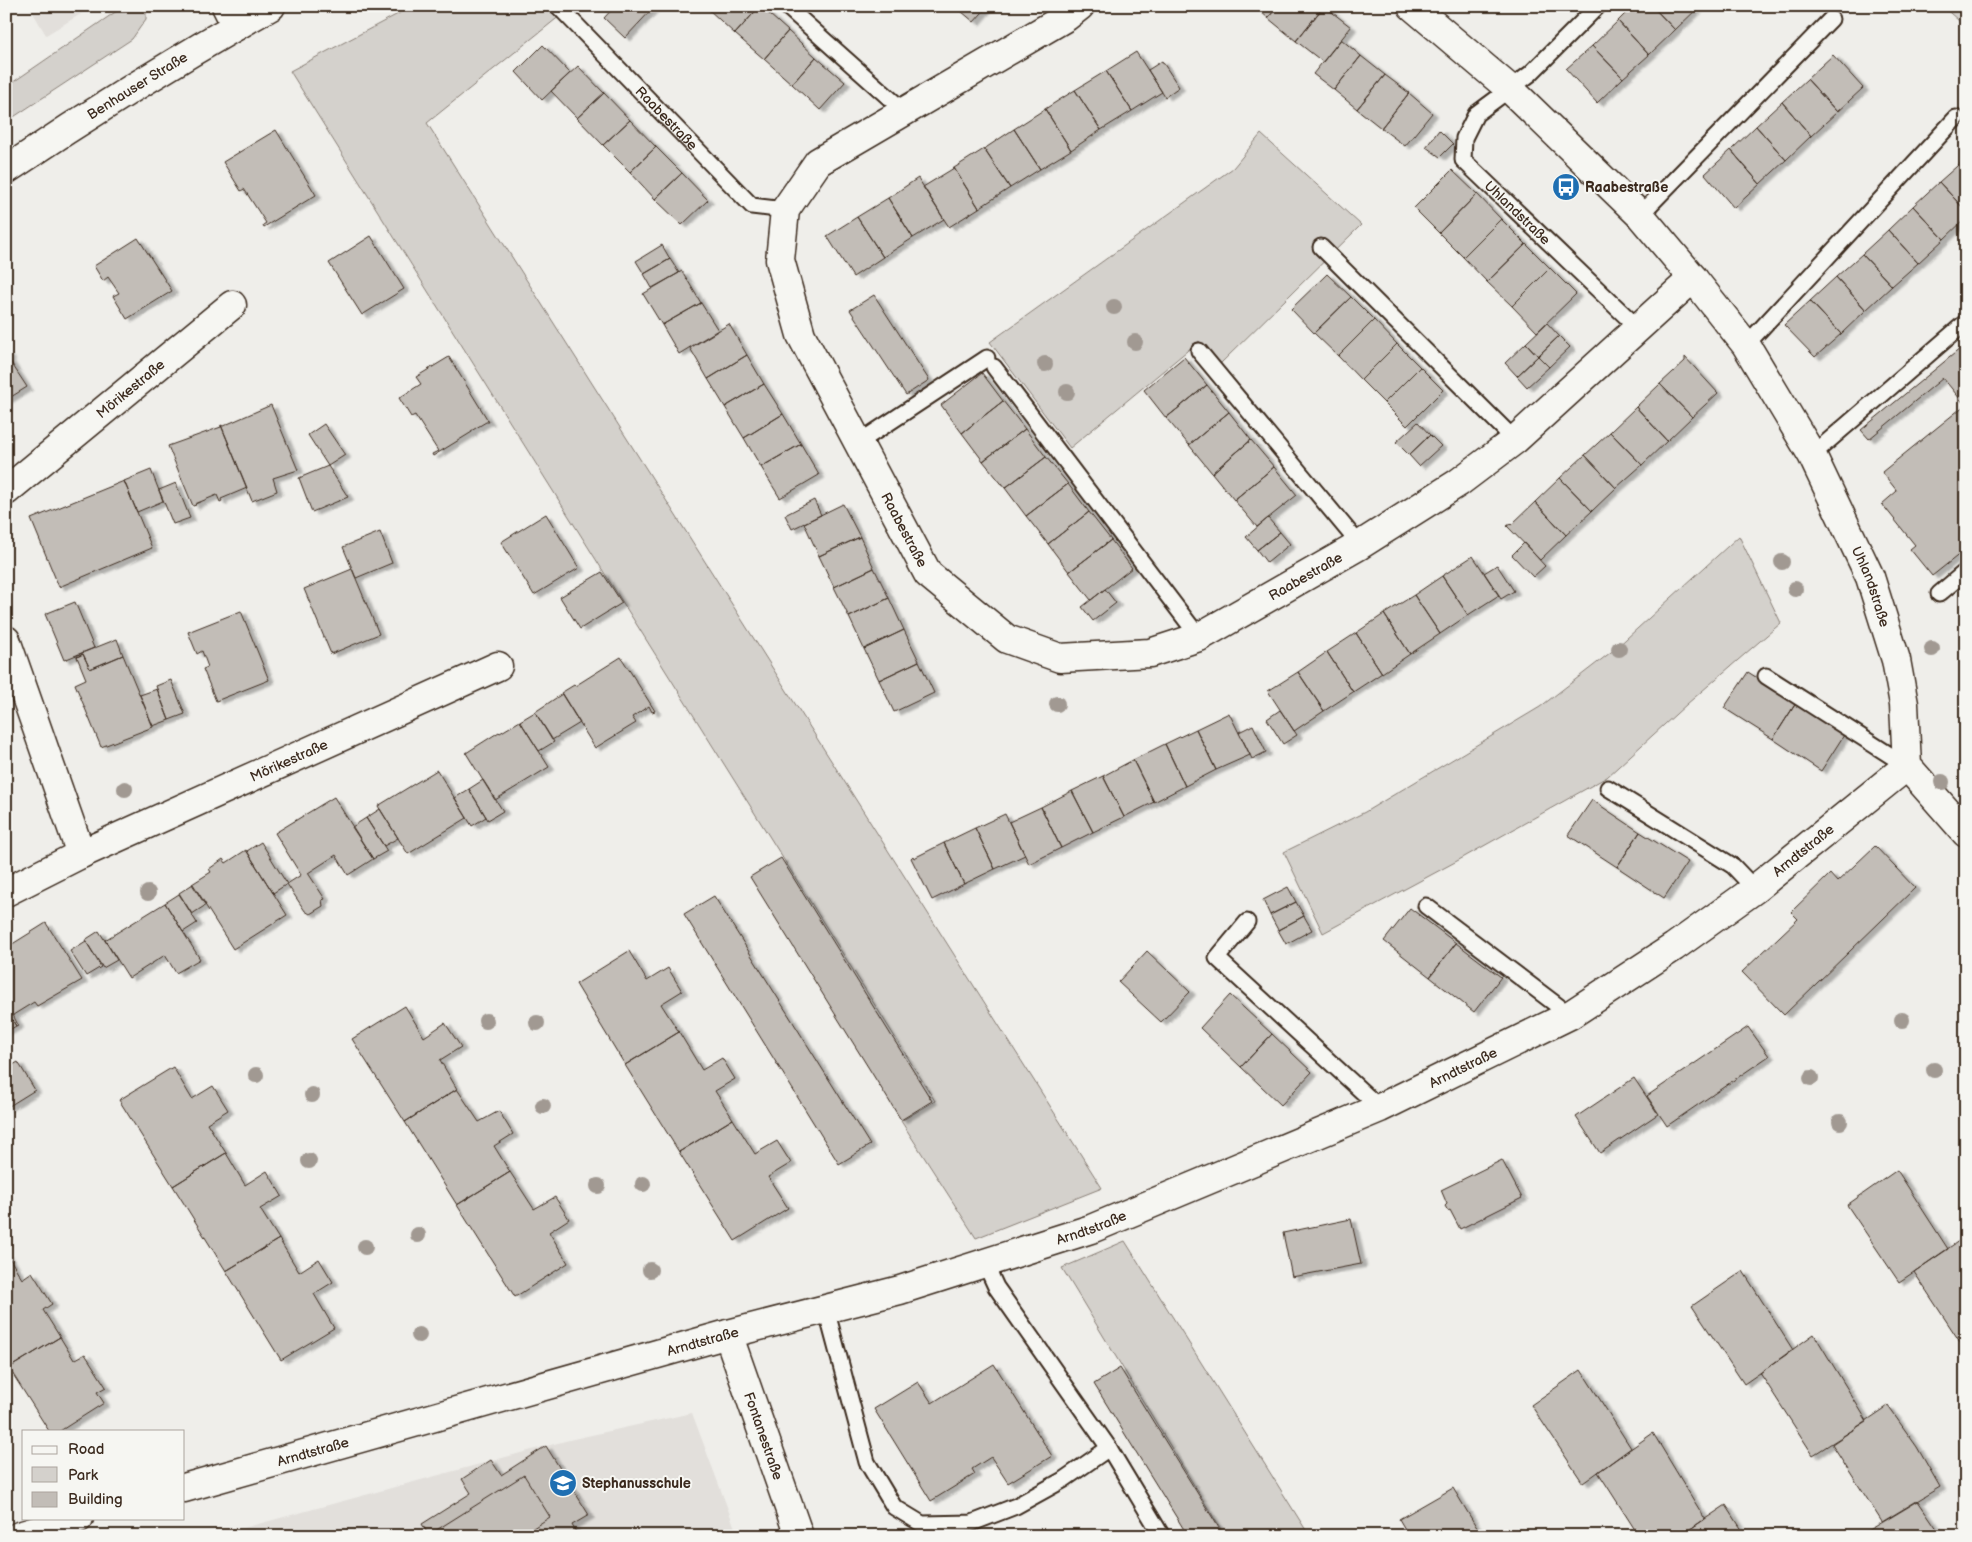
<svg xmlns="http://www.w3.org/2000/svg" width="1972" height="1542" viewBox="0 0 1972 1542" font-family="'Balsamiq Sans',sans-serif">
<defs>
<filter id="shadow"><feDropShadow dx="5.5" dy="3" stdDeviation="1" flood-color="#0004"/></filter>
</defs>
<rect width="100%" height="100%" fill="#efeeea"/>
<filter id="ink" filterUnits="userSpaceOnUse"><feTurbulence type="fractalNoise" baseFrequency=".02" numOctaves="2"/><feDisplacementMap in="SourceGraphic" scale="10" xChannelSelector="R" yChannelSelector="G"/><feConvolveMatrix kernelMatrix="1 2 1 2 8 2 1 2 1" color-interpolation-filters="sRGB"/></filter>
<g filter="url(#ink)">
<path fill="#e2dfdb" d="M29,6H94L46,35Z
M692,1413L738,1536H214L569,1440Z"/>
<path fill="#d4d1cc" stroke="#887e75" d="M124,6H146V19L132,39L6,122V87Z
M413,6H551L561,15L427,123L1102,1188L976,1238L901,1121L935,1101L290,71Z
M1942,6H1962L1966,10V27Z
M1261,134L1361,225L1218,366L1199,341L1070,448L990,342L1233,168Z
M1739,536L1781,623L1687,704L1607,777L1457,861L1323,933L1284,852L1365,812L1540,707L1615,649Z
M1125,1241L1309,1535L1308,1536H1225L1062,1268Z"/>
<path fill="#c2bdb7" stroke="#3b2a1e" filter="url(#shadow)" d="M615,6H655L625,38L604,18Z
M709,6H760L735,34L707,8Z
M760,6L788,31L764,59L735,34Z
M955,6H988L974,22Z
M1254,6H1278L1268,18Z
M1278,6H1324L1296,41L1268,18Z
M1324,6L1351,27L1323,62L1296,41Z
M1633,6H1652L1675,30L1649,55L1618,21Z
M1652,6H1700L1675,30Z
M1618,21L1649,55L1623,78L1592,46Z
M788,31L816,57L792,84L764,59Z
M1341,39L1361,56L1334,90L1313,74Z
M543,45L570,73L542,100L516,72Z
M1592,46L1623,78L1597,103L1566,69Z
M1136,52L1162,92L1132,111L1106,71Z
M1833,55L1863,88L1837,112L1807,79Z
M1361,56L1385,75L1357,109L1334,90Z
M816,57L845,82L820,110L792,84Z
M1162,61L1179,87L1165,97L1148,70Z
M578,66L604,93L577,118L551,91Z
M1106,71L1132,111L1101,130L1075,90Z
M1385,75L1409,93L1381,128L1357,109Z
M1807,79L1837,112L1811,136L1782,102Z
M1075,90L1101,130L1071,150L1045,109Z
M604,93L630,120L603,145L577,118Z
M1409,93L1432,113L1405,146L1381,128Z
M1782,102L1811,136L1786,160L1756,126Z
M1045,109L1071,150L1040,169L1014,129Z
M630,120L656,147L630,172L603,145Z
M1756,126L1786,160L1760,184L1731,150Z
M1014,129L1040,169L1010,188L984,149Z
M276,130L316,195L264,227L263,225L266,223L244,189L241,191L223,162Z
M1439,130L1453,144L1440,157L1426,147Z
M656,147L682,173L655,199L630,172Z
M984,149L1010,188L979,208L954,168Z
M1731,150L1760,184L1734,208L1705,174Z
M1965,159H1966V211L1939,182Z
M954,168L979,208L949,227L923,187Z
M1452,170L1477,194L1439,233L1414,208Z
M682,173L708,200L682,225L655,199Z
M918,178L944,219L913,238L888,198Z
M1939,182L1966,211V218L1944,239L1913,206Z
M1477,194L1501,219L1463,257L1439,233Z
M888,198L913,238L883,257L857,217Z
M1913,206L1944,239L1918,263L1888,230Z
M857,217L883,257L853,277L827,236Z
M1501,219L1526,244L1487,282L1463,257Z
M1888,230L1918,263L1892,286L1862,254Z
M371,236L404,289L362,315L329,263Z
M138,238L172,291L127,319L113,296L119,293L108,277L103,281L94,266Z
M1526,244L1550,268L1512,306L1487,282Z
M662,245L670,259L644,274L636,261Z
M1862,254L1892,286L1866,310L1836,277Z
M670,259L679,273L652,288L644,274Z
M1550,268L1576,294L1537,332L1512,306Z
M682,271L701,303L662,325L643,294Z
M1327,274L1351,297L1314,333L1291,309Z
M1836,277L1866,310L1841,334L1810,301Z
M874,295L929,380L906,395L850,310Z
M1351,297L1374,320L1338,356L1314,333Z
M1810,301L1841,334L1815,357L1784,325Z
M701,303L718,330L679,354L662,325Z
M1374,320L1397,344L1361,380L1338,356Z
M1547,323L1559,336L1538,356L1526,343Z
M729,324L747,355L708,379L690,348Z
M1559,336L1570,347L1549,367L1538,356Z
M1526,343L1538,356L1517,376L1505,363Z
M1397,344L1420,367L1384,403L1361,380Z
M1966,344V549L1932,576L1910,549L1915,545L1882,504L1897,491L1882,472L1965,405L1943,378L1869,439L1861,430Z
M6,352L10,357L8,358L27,387L6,400Z
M747,355L764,384L725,407L708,379Z
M1538,356L1549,367L1527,387L1517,376Z
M449,357L489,422H486L471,431L472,432L433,456L432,454L438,451L415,415L411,417L399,398L421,384L416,377Z
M1184,357L1207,385L1166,418L1144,390Z
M1685,357L1718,393L1692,417L1660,384L1685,361Z
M1420,367L1443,390L1407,426L1384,403Z
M982,373L1003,401L962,433L941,405Z
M764,384L783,414L744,438L725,407Z
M1660,384L1692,417L1667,441L1636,407Z
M1207,385L1229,412L1189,445L1166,418Z
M1003,401L1025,429L983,461L962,433Z
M271,405L298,470L273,478L277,491L252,501L221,425L223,426Z
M1636,407L1667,441L1642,465L1610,432Z
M1229,412L1251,440L1212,473L1189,445Z
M783,414L801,444L761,467L744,438Z
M1418,422L1430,435L1409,455L1396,442Z
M324,424L345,455L328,466L308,435Z
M221,425L247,488L221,499L222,501L220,502L217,495L195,504L196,505L193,506L168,446L221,427Z
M1025,429L1046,457L1005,488L983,461Z
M1610,432L1642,465L1616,488L1585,455Z
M1430,435L1441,446L1419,466L1409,455Z
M1251,440L1274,467L1234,500L1212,473Z
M801,444L819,475L780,498L761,467Z
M1585,455L1616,488L1592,511L1560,478Z
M1046,457L1068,484L1026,516L1005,488Z
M328,466L348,497L312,512L299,478Z
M1274,467L1297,495L1257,527L1234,500Z
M151,470L163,501L137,512L124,481Z
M1560,478L1592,511L1566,535L1535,502Z
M124,481L152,548L59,587L31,519Z
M176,483L190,518L173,524L159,490Z
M1068,484L1089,512L1048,544L1026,516Z
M814,500L821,515L792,529L785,515Z
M1535,502L1566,535L1540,560L1507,526L1510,524L1511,525Z
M843,504L860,537L819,556L804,523Z
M1089,512L1111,540L1069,572L1048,544Z
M546,514L579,568L534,595L501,542Z
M1268,518L1280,532L1257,550L1246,537Z
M380,532L392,563L356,578L343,547Z
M1280,532L1290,544L1267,563L1257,550Z
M860,537L874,568L834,587L819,556Z
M1111,540L1132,568L1091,600L1069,572Z
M1524,543L1545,566L1533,577L1512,555Z
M1473,556L1499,595L1468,615L1442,576Z
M1497,565L1514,591L1501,599L1484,573Z
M874,568L889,598L849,617L834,587Z
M352,569L379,634L331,654L304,589Z
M602,572L622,603L580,629L560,597Z
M1442,576L1468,615L1440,634L1414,595Z
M1105,589L1116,603L1093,621L1082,607Z
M1414,595L1440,634L1410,654L1384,614Z
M889,598L904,630L864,649L849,617Z
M75,602L94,648L64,660L45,614Z
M241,611L269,680L216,701L203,669L208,667L202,651L197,654L188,632Z
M1384,614L1410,654L1382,673L1356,633Z
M904,630L919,661L879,680L864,649Z
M1356,633L1382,673L1353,692L1327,652Z
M117,639L123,655L90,669L83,654L77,657V655Z
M1327,652L1353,692L1324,711L1298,672Z
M83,654L90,669L123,655L153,727L101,747L75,684L86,679L77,657Z
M621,657L655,711L652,712L649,706L632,717L636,723L595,748L561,693L574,685L575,686Z
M919,661L934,693L894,712L879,680Z
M1298,672L1324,711L1294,731L1268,691Z
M1748,672L1796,703L1773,739L1724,708Z
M171,680L185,714L169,720L156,686Z
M157,689L169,720L153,726L140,695Z
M562,694L580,723L552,740L535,712Z
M1796,703L1844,735L1821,771L1773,739Z
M1280,710L1297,735L1283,744L1267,719Z
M535,712L554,742L539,751L520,721Z
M1229,713L1250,755L1216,770L1196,729Z
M520,721L549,767L495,800L466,753L499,732L500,733Z
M1253,725L1266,752L1252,759L1239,732Z
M1196,729L1216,770L1185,786L1165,744Z
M1165,744L1185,786L1154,802L1133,760Z
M1133,760L1154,802L1124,817L1103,776Z
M437,770L467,818L408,854L378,806Z
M1103,776L1124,817L1093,832L1072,791Z
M483,780L503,811L488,820L469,789Z
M469,789L486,817L472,826L455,798Z
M1072,791L1093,832L1061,848L1041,807Z
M334,797L373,859L348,875L336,855L308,873L325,899L322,900L323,906L310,914L305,911L287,884L301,875L275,833Z
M1592,800L1640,832L1617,867L1568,835Z
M1041,807L1061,848L1029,864L1009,822Z
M380,809L398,838L384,846L366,818Z
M1005,814L1025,855L995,869L975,828Z
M366,818L387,851L373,859L352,827Z
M975,828L995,869L964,884L944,843Z
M1640,832L1688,862L1664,898L1617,867Z
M261,842L287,884L273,893L247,851Z
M944,843L964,884L932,900L911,858L913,856L914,858Z
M1875,846L1915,888L1784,1015L1742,972L1798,919L1791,912L1830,874L1837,882Z
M246,850L287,915L233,949L192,884L211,872L209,869L223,859L226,863Z
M781,858L932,1101L901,1120L750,877Z
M193,884L206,905L192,914L179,893Z
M1288,887L1296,902L1270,915L1263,900Z
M179,894L197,923L183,932L165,903Z
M714,896L870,1145L839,1164L684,914Z
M1296,902L1304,916L1278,930L1270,915Z
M165,903L200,959L176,973L165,955L129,978L105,940Z
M1410,908L1456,943L1430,977L1384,941Z
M1304,916L1312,930L1286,944L1278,930Z
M46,923L82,980L37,1006L34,1002L13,1015L18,1025L16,1026L6,1010V948Z
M99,931L117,960L103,968L85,940Z
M86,941L101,967L86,976L70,951Z
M1456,943L1501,977L1474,1012L1430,977Z
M629,951L647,981L668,968L682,991L661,1004L679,1032L625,1065L576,984Z
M1147,951L1190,992L1161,1022L1118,982Z
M1230,995L1272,1034L1241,1067L1200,1028Z
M405,1006L424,1037L445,1023L461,1047L440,1060L457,1089L405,1122L352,1039Z
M6,1010L16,1026L6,1032Z
M1748,1027L1769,1056L1667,1126L1647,1096Z
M679,1032L702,1070L722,1058L735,1079L715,1091L733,1119L679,1152L625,1065Z
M1272,1034L1312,1072L1281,1105L1241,1067Z
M18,1062L35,1090L6,1108V1069Z
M173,1067L192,1099L213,1086L228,1110L207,1123L226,1153L173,1186L119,1100Z
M1634,1078L1658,1114L1600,1153L1576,1117Z
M457,1089L479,1122L499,1111L513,1134L494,1146L510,1172L457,1205L405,1122Z
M733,1119L755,1154L777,1141L791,1163L768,1177L788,1208L735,1241L679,1152Z
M226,1153L245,1185L267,1171L282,1196L260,1209L279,1239L226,1271L173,1186Z
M1502,1160L1522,1198L1460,1229L1450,1210L1448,1211L1445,1206L1447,1204L1441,1190Z
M1897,1170L1948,1249L1899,1282L1847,1205Z
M510,1172L534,1209L555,1197L569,1219L549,1232L568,1263L515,1297L457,1205Z
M1351,1219L1361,1264L1292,1277L1283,1233Z
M1966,1236V1351L1914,1272Z
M279,1239L299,1272L319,1259L333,1282L314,1294L334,1328L281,1360L226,1271Z
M7,1254L22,1279L32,1272L52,1304L43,1310L60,1337L9,1368L6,1363Z
M1743,1271L1793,1350L1744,1384L1692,1306Z
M1814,1334L1867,1421L1813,1455L1760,1373Z
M60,1337L74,1360L85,1354L106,1387L97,1392L104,1403L60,1431H49L9,1368Z
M994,1364L1052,1456L1008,1483L991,1457L972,1469L975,1474L931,1501L874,1409L918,1382L932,1403Z
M1120,1368L1224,1536H1188L1094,1384Z
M1581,1370L1631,1448L1583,1483L1531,1405Z
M1888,1406L1917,1447L1940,1487L1882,1522L1832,1444Z
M1653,1433L1705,1519L1680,1536H1639L1598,1472Z
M546,1446L589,1515L572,1525L578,1536H429L422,1524L471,1493L462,1479L491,1460L501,1475Z
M524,1475L550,1517L521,1536H427Z
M1453,1488L1482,1536H1409L1399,1519Z
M1918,1501L1942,1536H1865L1863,1534Z
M1726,1505L1746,1536H1680L1705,1519Z"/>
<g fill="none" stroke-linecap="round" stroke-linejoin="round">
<g stroke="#3b2a1e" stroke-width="19">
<g id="lane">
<path id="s1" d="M558,6L752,206L785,210"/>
<path d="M786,6L905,112"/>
<path id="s2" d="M1598,6L1530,74L1476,114L1464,138L1463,160L1637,327"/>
<path d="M1640,215L1831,19"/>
<path d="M1321,247L1515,440"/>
<path d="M1746,345L1956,118"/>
<path d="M1199,351L1360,545"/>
<path d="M994,367L1199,637"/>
<path d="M858,443L987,358"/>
<path d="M1812,455L1966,322"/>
<path d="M1939,594L1966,571"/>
<path d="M1766,676L1907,766"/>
<path d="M1608,788L1733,866L1755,889"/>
<path d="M1426,906L1570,1015"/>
<path d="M1247,922L1217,958L1380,1108"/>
<path d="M985,1263L996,1287L1109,1448L1162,1536"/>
<path d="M826,1309L867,1462L894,1507L922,1524L972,1523L1016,1506L1063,1480L1109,1448"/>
</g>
</g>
<g stroke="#3b2a1e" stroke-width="31">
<g id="street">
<path d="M226,6L236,26"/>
<path id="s3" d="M1080,6L1066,17L818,162L785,210L780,260L801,335L928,574L1007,639L1060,658L1150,653L1199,637L1360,545L1458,483L1515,440L1693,278"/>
<path id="s4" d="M1412,6L1510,89L1640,215L1693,278L1746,345L1812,455L1870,577L1896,660L1904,704L1907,766L1966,833"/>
<path id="s5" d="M6,491L232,305"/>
<path d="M6,640L81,854"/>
<path id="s6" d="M6,892L81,854L498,666"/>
<path id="s7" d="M728,1334L799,1536"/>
<path id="s8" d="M184,1488L728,1334L900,1290L1091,1229L1380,1108L1570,1015L1674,947L1755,889L1907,766"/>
<path d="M19,1536L79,1518"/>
</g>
</g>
<g stroke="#3b2a1e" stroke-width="31">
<g id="secondary">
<path id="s9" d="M6,170C92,112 181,57 271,6"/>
</g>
</g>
<use href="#lane" stroke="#f6f6f2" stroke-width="15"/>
<use href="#street" stroke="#f6f6f2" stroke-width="28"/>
<use href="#secondary" stroke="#f6f6f2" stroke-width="28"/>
</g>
<g fill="#a19992">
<circle cx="1114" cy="307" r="8"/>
<circle cx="1135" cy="342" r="8"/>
<circle cx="1045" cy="364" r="8"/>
<circle cx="1067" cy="392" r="8"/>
<circle cx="1782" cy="562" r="8"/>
<circle cx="1795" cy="589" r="8"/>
<circle cx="1619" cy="649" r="8"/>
<circle cx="1932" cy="649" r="8"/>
<circle cx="1057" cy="704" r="8"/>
<circle cx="1942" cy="782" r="8"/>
<circle cx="125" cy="789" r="8"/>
<circle cx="148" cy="893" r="8"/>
<circle cx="1902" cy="1020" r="8"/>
<circle cx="486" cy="1021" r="8"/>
<circle cx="537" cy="1023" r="8"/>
<circle cx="1934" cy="1070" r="8"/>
<circle cx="256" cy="1075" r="8"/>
<circle cx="1811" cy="1078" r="8"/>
<circle cx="312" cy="1095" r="8"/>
<circle cx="543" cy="1106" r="8"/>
<circle cx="1840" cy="1122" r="8"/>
<circle cx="309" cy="1161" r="8"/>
<circle cx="643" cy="1184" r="8"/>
<circle cx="598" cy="1186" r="8"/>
<circle cx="418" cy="1235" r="8"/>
<circle cx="365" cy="1247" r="8"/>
<circle cx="650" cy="1270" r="8"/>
<circle cx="419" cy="1335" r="8"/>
</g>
</g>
<defs>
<g id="bus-disc" transform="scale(1.4375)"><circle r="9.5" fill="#1f6fb2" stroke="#f6f6f2"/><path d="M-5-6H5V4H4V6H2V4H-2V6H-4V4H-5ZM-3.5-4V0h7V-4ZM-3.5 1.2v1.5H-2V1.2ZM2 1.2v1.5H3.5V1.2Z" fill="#fff"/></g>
<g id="school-disc" transform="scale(1.4375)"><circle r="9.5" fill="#1f6fb2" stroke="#f6f6f2"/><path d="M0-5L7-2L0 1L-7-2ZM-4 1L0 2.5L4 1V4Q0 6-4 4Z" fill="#fff"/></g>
</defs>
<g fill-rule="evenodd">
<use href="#bus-disc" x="1566" y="187"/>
<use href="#school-disc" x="563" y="1483"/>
</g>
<g text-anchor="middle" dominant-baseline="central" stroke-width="4" stroke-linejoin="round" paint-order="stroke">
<g font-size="14" fill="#3b2a1e" stroke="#f6f6f2">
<text stroke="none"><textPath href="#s9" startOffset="156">Benhauser Straße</textPath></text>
<text stroke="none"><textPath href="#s1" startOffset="156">Raabestraße</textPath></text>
<text stroke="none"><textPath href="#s2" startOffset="288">Uhlandstraße</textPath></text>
<text stroke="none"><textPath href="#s5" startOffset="161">Mörikestraße</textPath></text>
<text stroke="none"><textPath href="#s3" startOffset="712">Raabestraße</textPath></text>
<text stroke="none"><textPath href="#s3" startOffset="1185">Raabestraße</textPath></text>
<text stroke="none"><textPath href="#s4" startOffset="750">Uhlandstraße</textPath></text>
<text stroke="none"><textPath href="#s6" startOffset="312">Mörikestraße</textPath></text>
<text stroke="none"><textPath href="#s8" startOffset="1754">Arndtstraße</textPath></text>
<text stroke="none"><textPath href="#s8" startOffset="1349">Arndtstraße</textPath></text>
<text stroke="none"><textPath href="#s8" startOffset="944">Arndtstraße</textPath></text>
<text stroke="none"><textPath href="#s8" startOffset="539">Arndtstraße</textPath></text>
<text stroke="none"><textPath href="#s7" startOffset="108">Fontanestraße</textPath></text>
<text stroke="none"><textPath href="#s8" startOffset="134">Arndtstraße</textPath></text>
</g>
<g font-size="14" font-weight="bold" fill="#3b2a1e" stroke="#f6f6f2" text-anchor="start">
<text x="1585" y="187">Raabestraße</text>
<text x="582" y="1483">Stephanusschule</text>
</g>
</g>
<rect width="1972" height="1542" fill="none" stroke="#f6f6f2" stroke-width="25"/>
<rect x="12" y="12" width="1947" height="1517" fill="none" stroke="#3b2a1e" stroke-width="2" filter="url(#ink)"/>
<rect x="22" y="1430" width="162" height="90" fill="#f6f6f2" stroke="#aba49d"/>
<rect x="32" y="1446" width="25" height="8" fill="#f6f6f2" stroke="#aba49d"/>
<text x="68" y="1454" font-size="15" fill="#3b2a1e">Road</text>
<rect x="32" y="1467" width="25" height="15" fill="#d4d1cc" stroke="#aba49d"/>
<text x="68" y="1480" font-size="15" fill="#3b2a1e">Park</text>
<rect x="32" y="1492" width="25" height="15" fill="#c2bdb7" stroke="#aba49d"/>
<text x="68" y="1504" font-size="15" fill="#3b2a1e">Building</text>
</svg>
